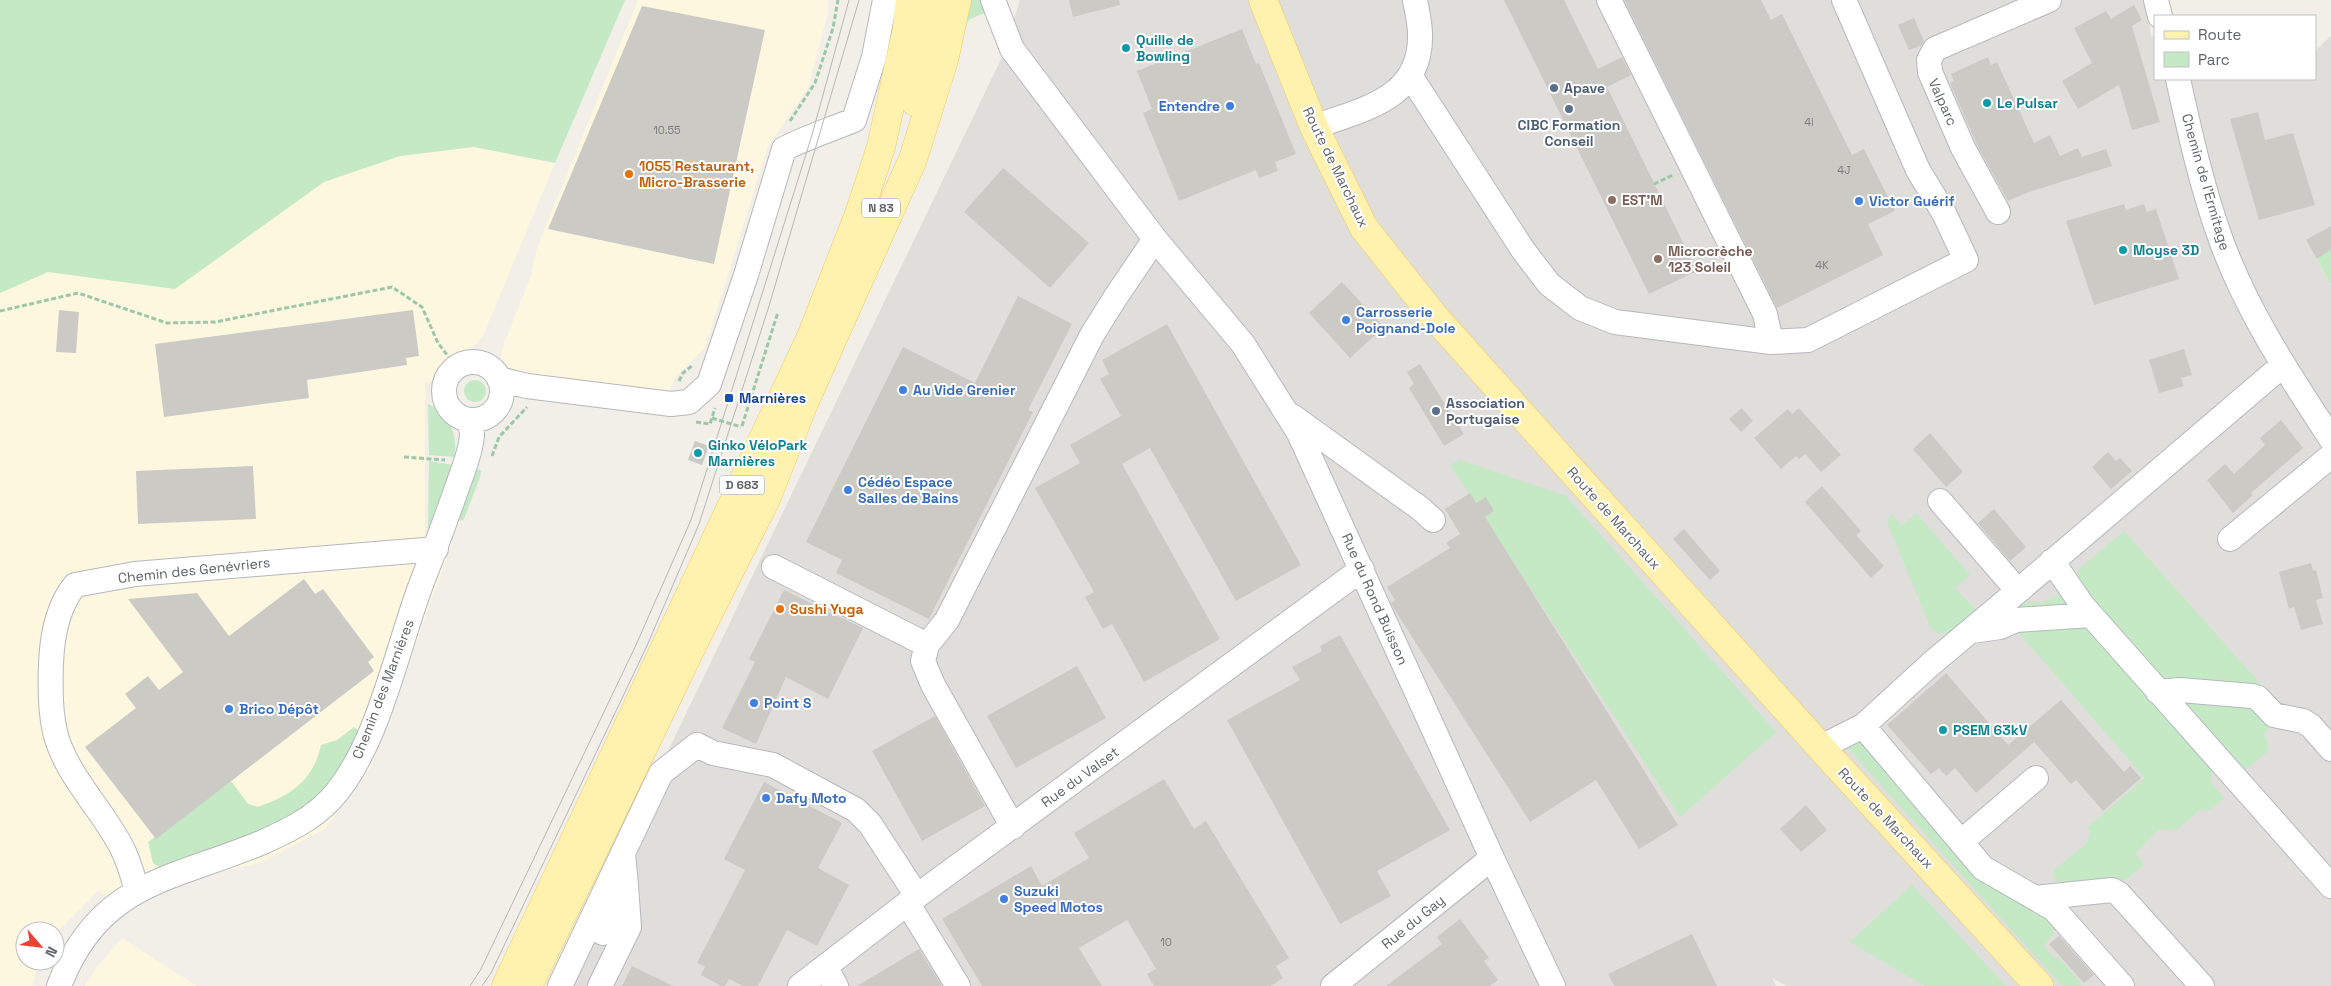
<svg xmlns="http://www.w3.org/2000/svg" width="2331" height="986" viewBox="0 0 2331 986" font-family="'Space Grotesk',sans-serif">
<rect width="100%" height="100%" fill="#f1efe8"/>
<path fill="#fef7e0" d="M638,0H828V13L808,88L768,146L705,348L676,376L667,397L505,371L501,360L502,349L531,276L537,248Z
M474,147L555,163L483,336L469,351L449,361L431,381L425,382V542L453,540L372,765L325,829L262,862L187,880L130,908L98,891L55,934V931H25V961H39L32,986H0V293L48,272L175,289L324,182L400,156Z
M122,938L197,986H85L96,968Z"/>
<path fill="#e0deda" d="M1020,0H2146L2151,36L2155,37V79H2315V51L2331,36V250L2317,259L2331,285V986H1787L1772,978L1776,986H555L1003,55Z"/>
<path fill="#c5e8c5" d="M0,0H625L555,163L474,147L400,156L324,182L175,289L48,272L0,293Z
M965,0H983L987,12L970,19L960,30Z
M2331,250V285L2317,259Z
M464 391a11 11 0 1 1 22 0a11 11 0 1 1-22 0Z
M428,404C449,414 459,435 454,457L429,455Z
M1460,460L1566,496L1776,732L1680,817L1450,465Z
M429,461L453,465L430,530L428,531Z
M476,468L481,471L480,477L464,519L460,521L459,517Z
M1916,513L1970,575L1955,588L1976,610L1971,619L1952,634L1937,633L1930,627L1887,522L1891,514L1902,526Z
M2124,531L2282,708L2160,681L2077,582L2079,569Z
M2064,592L2070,602L2061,613L2005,617L2019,601L2041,603Z
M2080,625L2096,632L2214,766L2210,781L2224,798L2211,809L2198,811L2177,830L2159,829L2136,853L2144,865L2119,885L2055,881L2053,871L2087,843L2090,831L2088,827L2145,778L2013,626Z
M2177,697L2250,703L2271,725L2264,734L2267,742V752L2249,767L2238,771Z
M354,727L358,730L357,737C350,751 343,766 334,778C295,831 226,846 167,867H159L153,863L148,842L231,781L248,804L258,807C291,795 313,781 321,745L337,740Z
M1856,743L1863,744L2052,915L2058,927L2044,946L2053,957H2058L2083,986H2062L1845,745Z
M1912,885L2006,986H1925L1850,942Z"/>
<path fill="#cccac5" d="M1069,0H1119L1120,5L1073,17Z
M1504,0H1564L1598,69L1622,57L1631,75L1607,87L1697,271L1649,294Z
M1624,0H1761L1771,20L1782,14L1852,155L1864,149L1895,211L1868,224L1883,255L1777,308Z
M2134,5L2142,20L2132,26L2160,122L2132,130L2119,85L2078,109L2062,81L2092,63L2074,28L2106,11L2111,19Z
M642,6L765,30L714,264L548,229Z
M1914,18L1924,41L1922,45L1909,50L1898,25Z
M1242,29L1256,64L1259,63L1296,154L1275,162L1278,171L1259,178L1256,170L1179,201L1143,113L1152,109L1137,71Z
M1988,57L1991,65L1997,62L2034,143L2050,135L2060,156L2078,148L2082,157L2106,149L2112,166L2026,193L2008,201L1978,147L1950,83L1954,81L1951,74Z
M2258,112L2265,140L2293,133L2315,205L2259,220L2230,119Z
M1003,168L1089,243L1050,288L964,212Z
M2124,204L2126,210L2144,204L2147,212L2156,209L2179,279L2094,305L2066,221Z
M2331,226V250L2317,259L2306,240Z
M1342,282L1384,327L1350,358L1309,313Z
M1018,296L1072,324L1028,410L1033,412L929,619L836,573L842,560L806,542L903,347L975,383Z
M59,310L79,312L76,353L56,352Z
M413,310L419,356L406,358L407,365L307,380L309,398L164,417L155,344Z
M1167,324L1301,565L1236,601L1150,448L1122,464L1220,639L1144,682L1112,624L1103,629L1085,597L1094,592L1035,488L1080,463L1070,445L1121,416L1100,379L1109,374L1102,360Z
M2184,349L2192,375L2181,378L2184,386L2159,393L2149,360Z
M1420,364L1464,434L1444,446L1409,388L1414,384L1407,372Z
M1742,408L1753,421L1741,432L1729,419Z
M1799,408L1841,455L1821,472L1805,454L1799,459L1796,456L1781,469L1754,438L1788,409L1792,414Z
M2281,420L2303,448L2251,493L2253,495L2233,513L2207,480L2225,464L2234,474L2265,445L2260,438Z
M1930,433L1963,472L1946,487L1913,449Z
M695,441L709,446L702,465L688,460Z
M2108,452L2116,461L2120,458L2132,471L2111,489L2092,467Z
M253,466L256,519L138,524L136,471Z
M1822,486L1861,531L1856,535L1884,566L1871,578L1805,502Z
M1470,493L1476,503L1486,497L1494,511L1485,517L1678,825L1639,849L1596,780L1530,822L1393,607L1391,603L1395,600L1387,587L1450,548L1446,543L1460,534L1445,509Z
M1994,509L2026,547L2010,561L1978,523Z
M1684,529L1720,571L1710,580L1673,539Z
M2311,563L2313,571L2316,570L2323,598L2316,600L2323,624L2301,630L2294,607L2289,609L2279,572Z
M304,579L315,594L323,589L374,657L368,662L374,671L156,839L85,747L136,708L125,694L148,676L159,690L183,672L128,599L197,593L229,636Z
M784,590L863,628L828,699L786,677L756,744L722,728L755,662L749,659Z
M1340,635L1450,830L1377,871L1391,896L1340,924L1227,720L1300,680L1292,667L1322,651L1320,646Z
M1077,666L1106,718L1016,768L987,716Z
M1946,673L2008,745L2061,700L2124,772L2130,766L2141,778L2103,811L2076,780L2071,784L2034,742L1976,793L1955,768L1946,776L1939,768L1931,774L1887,725Z
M935,716L985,806L922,841L872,751Z
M1164,779L1194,829L1206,821L1289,958L1276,966L1283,978L1271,986H1154L1147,974L1156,969L1127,920L1079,948L1102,986H982L942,919L1031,866L1042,886L1089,858L1074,833Z
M764,782L842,823L818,868L849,885L817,946L787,930L758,986H743L729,979L725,986H721L701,975L705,967L697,963L745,870L724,859Z
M1806,805L1827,830L1801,852L1780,829Z
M1460,919L1489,958L1484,961L1498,980L1490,986H1386L1442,944L1437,937Z
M1692,934L1717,986H1614L1608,974Z
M2059,936L2094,975L2084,983L2049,944Z
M919,949L942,986H857Z
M632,966L673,986H622Z"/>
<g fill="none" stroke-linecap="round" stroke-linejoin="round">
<g stroke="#b5b8bc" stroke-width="26">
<path id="minor" d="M993,0L1012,49L1155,239L1243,344L1299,433L1492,858L1553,986
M1609,0L1765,314L1771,342
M2156,0L2160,16
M1411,77L1523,250L1549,284L1580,308L1615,322L1771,342L1808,340L1966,260L1944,213L1918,170L1844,0
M2178,79C2190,133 2202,188 2221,240C2247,312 2290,376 2331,439
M1314,127C1363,109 1422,99 1420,34C1420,23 1417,11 1415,0
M1998,212L1963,148L1930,72L1929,60L1935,49L2049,0
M444 391a29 29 0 1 1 58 0a29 29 0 1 1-58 0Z
M499,379L527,386L671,404L689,402L709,384L746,275L784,149C807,137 830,130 854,120L874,57L885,0
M1292,416L1421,509L1433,520
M1940,501L2018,591L2283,365
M2230,539L2331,456
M2052,561L2083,606L2331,886
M774,567L927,645L923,661L933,685L1013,827
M1972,631L2000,627L2016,620L2091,615
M927,645L947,620L1092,335L1115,298L1155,239
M2158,692L2180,690L2252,696L2258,698L2274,715L2303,721L2311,726L2331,749
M1863,726L1983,868L2054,909L2122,986
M1821,747L1863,726L1932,663L2018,591
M1961,842L2036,778
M137,891C133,877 129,861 122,848C103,810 65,774 55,732C50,710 50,687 51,664C52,636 57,607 75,585L135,574L436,549
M2035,898L2112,890L2119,894L2202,986
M908,904L958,986
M603,933L626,885L623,854
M825,967L836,986
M59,986C99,881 173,880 263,842C287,831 311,820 330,800C378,749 397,647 422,582C435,549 447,516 459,482C464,468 471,451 472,435C472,430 470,425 469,420
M560,986L661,773L697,745L713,753L773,765L856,810L870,824L917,896
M600,986L629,927L626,887
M800,986L917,896L1362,569
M1333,986L1492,858"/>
</g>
<g stroke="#f2c960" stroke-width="29">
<path id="major" d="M1263,0L1314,127L1364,228L1433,315L1566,464L1833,761L2039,986
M915,102L929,31L931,0
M506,986L811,337L859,214L881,147L907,29L910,0
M528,986L696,638L766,499L804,403L913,159L944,60L957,0"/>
</g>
<path stroke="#9cc7a9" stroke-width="3" stroke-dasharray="5 2.5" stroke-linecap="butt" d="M790,121L815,83L833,28L838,0
M1654,184L1673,175
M0,311L78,293L167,323L215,322L392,287L422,307L438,343L456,367
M679,381L683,373L693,365
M712,418L741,427
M696,422L710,424L715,408
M742,426L778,312
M492,456L499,437L527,407
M404,457L445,460"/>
<use href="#minor" stroke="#fff" stroke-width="24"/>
<use href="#major" stroke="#fff2af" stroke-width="28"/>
<path stroke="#b6b7b8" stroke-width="1" d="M470,986L481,969L636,645L691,520L812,135L849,0
M482,986L491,973L646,648L699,524L769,306L859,0"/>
</g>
<g fill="#0f9aa8" stroke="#fff" stroke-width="2">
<circle cx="1126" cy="48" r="5"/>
<circle cx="1987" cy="103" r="5"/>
<circle cx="2123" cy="250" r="5"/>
<circle cx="698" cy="453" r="5"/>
<circle cx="1943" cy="730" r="5"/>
</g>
<g fill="#5c6f8a" stroke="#fff" stroke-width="2">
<circle cx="1554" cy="88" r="5"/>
<circle cx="1569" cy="109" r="5"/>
<circle cx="1436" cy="411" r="5"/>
</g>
<g fill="#3f7fe0" stroke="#fff" stroke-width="2">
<circle cx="1230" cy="106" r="5"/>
<circle cx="1859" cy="201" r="5"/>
<circle cx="1346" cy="320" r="5"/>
<circle cx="903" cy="390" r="5"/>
<circle cx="848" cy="490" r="5"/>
<circle cx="754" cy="703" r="5"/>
<circle cx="229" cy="709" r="5"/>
<circle cx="766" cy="798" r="5"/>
<circle cx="1004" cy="899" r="5"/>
</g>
<g fill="#e8710a" stroke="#fff" stroke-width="2">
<circle cx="629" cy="174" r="5"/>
<circle cx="780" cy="609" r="5"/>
</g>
<g fill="#8d6e63" stroke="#fff" stroke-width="2">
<circle cx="1612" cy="200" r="5"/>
<circle cx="1658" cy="259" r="5"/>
</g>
<rect fill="#1a4fb4" stroke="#fff" stroke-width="2" x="724" y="393" width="10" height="10" rx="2.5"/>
<g text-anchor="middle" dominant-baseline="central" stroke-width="4" stroke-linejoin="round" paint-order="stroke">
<g font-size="11" fill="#7a7d7f">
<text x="1809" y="122">4i</text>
<text x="667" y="130">10.55</text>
<text x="1844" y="170">4J</text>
<text x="1822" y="265">4K</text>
<text x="1166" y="942">10</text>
</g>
<g fill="#fff" stroke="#8f9295" stroke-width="1">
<rect x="862" y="198.5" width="38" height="19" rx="4"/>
<rect x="719.5" y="475.5" width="45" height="19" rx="4"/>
</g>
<g font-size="12" font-weight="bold" fill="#5f6368">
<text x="881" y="208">N 83</text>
<text x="742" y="485">D 683</text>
</g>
<g font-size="14" font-weight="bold" fill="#0d838f" stroke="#fff" text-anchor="start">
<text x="1136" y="40">Quille de<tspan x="1136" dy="16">Bowling</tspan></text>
<text x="1997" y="103">Le Pulsar</text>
<text x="2133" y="250">Moyse 3D</text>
<text x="708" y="445">Ginko VéloPark<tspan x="708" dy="16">Marnières</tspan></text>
<text x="1953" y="730">PSEM 63kV</text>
</g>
<g font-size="14" font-weight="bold" fill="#4e5e75" stroke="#fff" text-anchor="start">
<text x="1564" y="88">Apave</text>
<text x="1569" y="125" text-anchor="middle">CIBC Formation<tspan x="1569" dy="16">Conseil</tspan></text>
<text x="1446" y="403">Association<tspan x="1446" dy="16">Portugaise</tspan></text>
</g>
<g font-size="14" fill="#5f6368" stroke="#fff">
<text transform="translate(1943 102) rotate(66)">Valparc</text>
<text transform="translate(1336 167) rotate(64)">Route de Marchaux</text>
<text transform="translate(2206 182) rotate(74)">Chemin de l'Ermitage</text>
<text transform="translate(1614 518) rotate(48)">Route de Marchaux</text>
<text transform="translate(194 570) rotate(-6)">Chemin des Genévriers</text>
<text transform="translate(1375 599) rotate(66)">Rue du Rond Buisson</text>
<text transform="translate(383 689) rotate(-69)">Chemin des Marnières</text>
<text transform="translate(1080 777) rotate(-36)">Rue du Valset</text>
<text transform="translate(1886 818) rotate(47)">Route de Marchaux</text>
<text transform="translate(1413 922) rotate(-39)">Rue du Gay</text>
</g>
<g font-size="14" font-weight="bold" fill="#366cbe" stroke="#fff" text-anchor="start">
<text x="1220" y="106" text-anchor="end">Entendre</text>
<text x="1869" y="201">Victor Guérif</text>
<text x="1356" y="312">Carrosserie<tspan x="1356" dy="16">Poignand-Dole</tspan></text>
<text x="913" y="390">Au Vide Grenier</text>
<text x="858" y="482">Cédéo Espace<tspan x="858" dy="16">Salles de Bains</tspan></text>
<text x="764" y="703">Point S</text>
<text x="239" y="709">Brico Dépôt</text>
<text x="776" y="798">Dafy Moto</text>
<text x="1014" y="891">Suzuki<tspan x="1014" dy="16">Speed Motos</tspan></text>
</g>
<g font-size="14" font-weight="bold" fill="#c56008" stroke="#fff" text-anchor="start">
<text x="639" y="166">1055 Restaurant,<tspan x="639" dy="16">Micro-Brasserie</tspan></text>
<text x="790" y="609">Sushi Yuga</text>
</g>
<g font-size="14" font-weight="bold" fill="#785e54" stroke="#fff" text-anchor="start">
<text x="1622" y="200">EST’M</text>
<text x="1668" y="251">Microcrèche<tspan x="1668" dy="16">123 Soleil</tspan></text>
</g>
<g font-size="14" font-weight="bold" fill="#164399" stroke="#fff" text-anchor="start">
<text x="739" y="398">Marnières</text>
</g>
</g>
<rect x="2154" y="15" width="162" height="65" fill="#ffffff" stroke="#bfc1c3"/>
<rect x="2164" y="31" width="25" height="8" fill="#fff2af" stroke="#bfc1c3"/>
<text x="2198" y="40" font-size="15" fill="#5f6368">Route</text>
<rect x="2164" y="52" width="25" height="15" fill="#c5e8c5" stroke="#bfc1c3"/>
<text x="2198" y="65" font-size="15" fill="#5f6368">Parc</text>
<g transform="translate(40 946) rotate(118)"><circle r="24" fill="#ffffff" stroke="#bfc1c3"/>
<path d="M0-4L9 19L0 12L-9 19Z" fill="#ea4335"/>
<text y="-8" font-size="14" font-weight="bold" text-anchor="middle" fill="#5f6368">N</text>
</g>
</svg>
